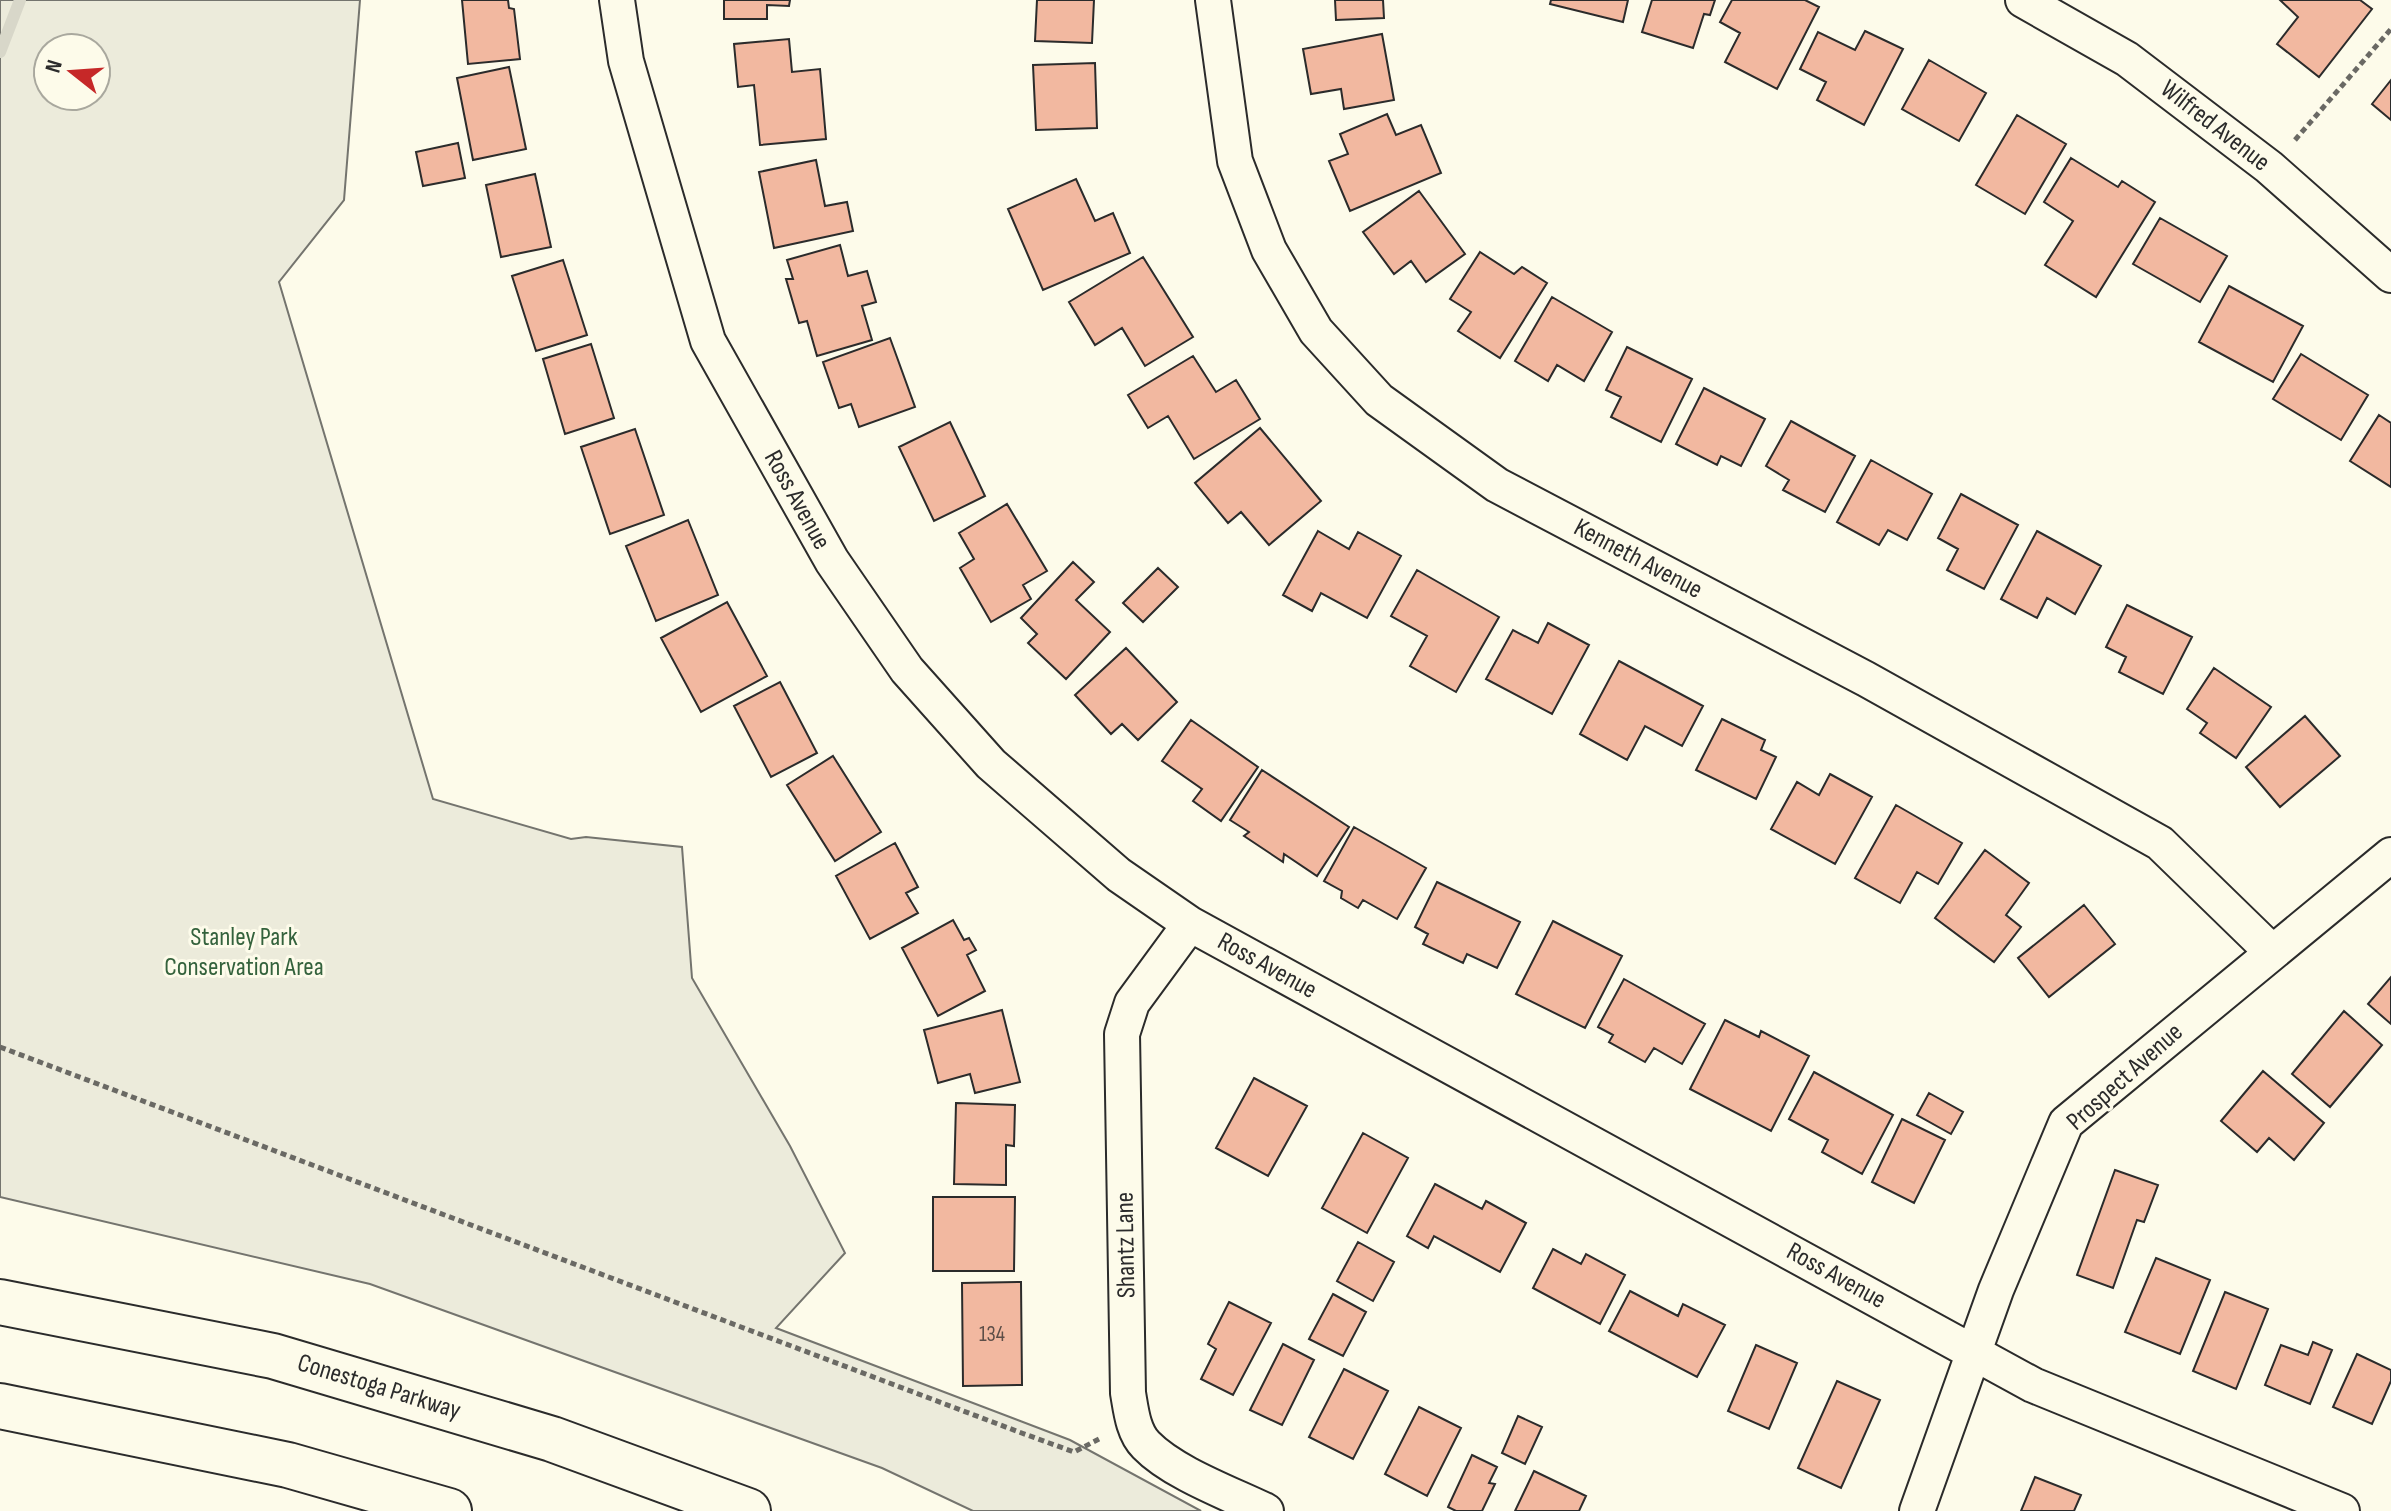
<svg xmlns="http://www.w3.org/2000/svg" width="2391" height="1511" viewBox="0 0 2391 1511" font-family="'Sofia Sans Condensed',sans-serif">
<rect width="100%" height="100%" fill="#fdfbea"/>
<path fill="#ecebdb" stroke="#74746e" stroke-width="2" fill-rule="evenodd" d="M0,0H360L344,200L279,282L433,799L571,839L586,837L682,847L692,978L790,1146L845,1253L776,1328L1070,1440L1201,1511H973L882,1468L370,1284L0,1197ZM96,48V96H48V48Z"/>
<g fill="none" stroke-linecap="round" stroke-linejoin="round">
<path stroke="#d8d7c9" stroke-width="12" d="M0,52L20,0"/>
</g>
<path fill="#f2b8a0" stroke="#2b2b2b" stroke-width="2" d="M462,0H508L509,8L514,9L520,59L468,64Z
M724,0H790L789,6L767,5V19H724Z
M1037,0H1094L1092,43L1035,41Z
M1335,0H1383L1384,18L1336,20Z
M1551,0H1628L1623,22L1550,4Z
M1652,0H1715L1710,15L1704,14L1693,48L1642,32Z
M1732,0H1805L1819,7L1777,89L1725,62L1740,33L1720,22Z
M2280,0H2360L2372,9L2319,77L2277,44L2298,17Z
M1865,31L1903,49L1864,125L1817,100L1826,82L1800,69L1818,32L1855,50Z
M1382,34L1394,100L1344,109L1341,89L1311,94L1303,49Z
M789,39L792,72L820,69L826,139L760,145L754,85L738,87L734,44Z
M1929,60L1986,93L1959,141L1902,109Z
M1095,63L1097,128L1036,130L1033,65Z
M509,67L526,149L473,160L457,78Z
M2391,80V120L2372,104Z
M1387,114L1396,135L1421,125L1441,173L1350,211L1329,161L1348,154L1340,134Z
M2017,115L2066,144L2025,214L1976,185Z
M458,143L465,178L423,186L416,152Z
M2071,158L2118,187L2122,181L2155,202L2096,297L2045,265L2073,221L2044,202Z
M816,160L825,206L847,202L853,231L774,248L759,172Z
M535,174L551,247L501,257L486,185Z
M1076,179L1095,221L1113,213L1130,253L1043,290L1008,209Z
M1419,191L1465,254L1426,282L1411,261L1394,274L1363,232Z
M2160,218L2227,256L2200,302L2133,264Z
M840,245L848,276L867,271L876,302L862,306L872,340L817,356L807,321L799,323L786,279H793L787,260Z
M1480,252L1514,274L1522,267L1547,283L1500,358L1458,331L1471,312L1450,299Z
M1143,257L1193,337L1145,366L1122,328L1095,345L1069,302Z
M563,260L587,335L536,351L512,276Z
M2229,286L2303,326L2273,382L2199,342Z
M1552,297L1612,332L1584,381L1557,365L1548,381L1515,361Z
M890,338L915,407L859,427L851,404L839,408L823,362Z
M591,344L614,418L565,434L543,359Z
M1627,347L1692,379L1661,442L1611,417L1621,397L1606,390Z
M2301,354L2368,395L2341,440L2273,399Z
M1193,356L1216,392L1236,380L1260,419L1194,459L1168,416L1148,428L1128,395Z
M1704,388L1765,419L1741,466L1721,456L1717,465L1676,444Z
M2379,415L2391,423V487L2350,461Z
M1791,421L1855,456L1825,512L1783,490L1789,480L1766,466Z
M950,422L985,496L934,521L899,447Z
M1260,428L1321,501L1269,545L1241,512L1228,523L1195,483Z
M635,429L664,515L610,534L581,447Z
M1871,460L1932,494L1907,540L1888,530L1879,545L1837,522Z
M1961,494L2018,525L1984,589L1947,570L1958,549L1938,538Z
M1007,504L1047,571L1023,585L1031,599L991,622L960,568L974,559L959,533Z
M688,520L718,595L656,621L626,546Z
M1318,531L1349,549L1358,532L1401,556L1367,618L1321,593L1312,611L1283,595Z
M2037,531L2101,566L2075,614L2047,598L2037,618L2001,599Z
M1073,562L1094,582L1076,600L1110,632L1066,679L1028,643L1037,634L1021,618Z
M1158,568L1178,587L1143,622L1123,603Z
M1417,570L1499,617L1456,692L1410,666L1427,636L1391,616Z
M727,602L767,676L701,712L661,638Z
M2127,605L2192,637L2163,694L2119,672L2126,657L2106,647Z
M1548,623L1589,645L1552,714L1486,679L1513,630L1538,643Z
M1126,648L1177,702L1138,740L1122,724L1111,734L1075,695Z
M1619,661L1703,706L1682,746L1645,726L1627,760L1580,734Z
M2214,668L2271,707L2236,758L2200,733L2207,723L2187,709Z
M780,682L817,753L771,777L734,706Z
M2305,716L2340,756L2280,807L2246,767Z
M1722,719L1765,740L1761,750L1776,757L1756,799L1696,770Z
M1191,720L1258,767L1221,821L1193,801L1202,789L1162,761Z
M833,756L881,832L835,861L787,785Z
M1262,770L1349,827L1317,876L1284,854L1283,862L1244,836L1249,832L1230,820Z
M1830,774L1872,797L1835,864L1771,829L1797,782L1819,795Z
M1896,805L1962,843L1938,884L1917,872L1900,903L1855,878Z
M1354,827L1426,868L1397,919L1363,900L1358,908L1341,898L1342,891L1324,881Z
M895,843L918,887L906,893L918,913L870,939L836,876Z
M1985,850L2029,883L2006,915L2021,927L1994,962L1935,918Z
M1437,882L1520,922L1497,968L1467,954L1463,963L1423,944L1428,934L1415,927Z
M2084,905L2115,944L2049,997L2018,958Z
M953,920L964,940L969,938L976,950L967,955L985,991L938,1016L902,948Z
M1553,921L1622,956L1585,1028L1516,994Z
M2391,977V1024L2368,1004Z
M1624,979L1705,1024L1682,1064L1654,1048L1645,1062L1609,1042L1613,1035L1598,1027Z
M1002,1010L1020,1082L975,1093L970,1074L938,1083L924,1030Z
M2344,1011L2382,1045L2330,1107L2292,1074Z
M1725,1020L1759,1037L1761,1031L1809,1056L1771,1131L1690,1089Z
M2263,1071L2324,1123L2294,1160L2269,1138L2257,1152L2221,1121Z
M1814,1072L1893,1115L1862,1174L1822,1152L1828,1140L1789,1119Z
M1254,1078L1307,1106L1268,1176L1216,1148Z
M1929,1093L1963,1112L1951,1134L1917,1115Z
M956,1103L1015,1105L1014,1146L1006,1145V1185L954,1184Z
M1902,1119L1945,1140L1914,1203L1872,1182Z
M1363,1133L1408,1158L1367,1233L1322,1208Z
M2115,1170L2158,1185L2144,1222L2137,1220L2113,1288L2077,1275Z
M1435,1184L1482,1209L1486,1201L1526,1223L1500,1272L1434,1236L1428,1248L1407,1236Z
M933,1197H1015L1014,1271H933Z
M1358,1242L1394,1262L1373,1301L1337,1281Z
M1553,1249L1581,1264L1586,1254L1625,1275L1600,1324L1533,1288Z
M2156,1258L2210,1280L2180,1354L2125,1332Z
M1021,1282L1022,1385L963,1386L962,1283Z
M1630,1291L1678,1316L1683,1304L1725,1325L1697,1377L1609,1331Z
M2225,1292L2268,1309L2236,1389L2193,1371Z
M1333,1294L1366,1312L1343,1356L1309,1339Z
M1229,1302L1271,1323L1233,1395L1201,1379L1216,1349L1208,1344Z
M2313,1342L2332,1350L2310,1404L2265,1385L2281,1345L2308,1355Z
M1283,1344L1314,1360L1282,1425L1250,1410Z
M1756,1345L1797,1363L1769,1429L1728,1411Z
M2357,1354L2391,1370V1381L2372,1424L2333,1407Z
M1344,1369L1388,1391L1353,1459L1309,1437Z
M1837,1381L1880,1400L1841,1488L1798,1468Z
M1419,1407L1461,1428L1427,1496L1385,1474Z
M1518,1416L1542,1427L1525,1464L1502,1453Z
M1472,1455L1497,1467L1489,1483L1495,1484L1482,1511H1456L1448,1507Z
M1534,1471L1586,1496L1579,1511H1515Z
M2035,1477L2081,1495L2074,1511H2021Z"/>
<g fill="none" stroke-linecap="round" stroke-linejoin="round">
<g stroke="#2b2b2b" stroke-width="38">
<path id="minor" d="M617,0L626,61L708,341L832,561L907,670L991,764L1119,875L1190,924L2033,1385L2342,1511
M1213,0L1235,161L1269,250L1316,331L1379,400L1497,485L1866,679L2160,843L2271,951
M2023,0L2127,59L2269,167L2391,275
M1190,924L1132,1003L1122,1034L1128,1393C1131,1410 1133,1432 1146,1445C1173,1473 1231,1494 1266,1511
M1917,1511L1996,1290L2066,1123L2391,855"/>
</g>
<g stroke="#2b2b2b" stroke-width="48">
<path id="motorway" d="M0,1302L273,1356L552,1439L748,1511
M0,1406L288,1465L449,1511"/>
</g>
<path stroke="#6a6964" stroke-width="5" stroke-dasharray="6 4" stroke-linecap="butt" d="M2295,140L2391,29
M0,1047L1019,1432L1074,1452L1101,1438"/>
<use href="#minor" stroke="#fdfbea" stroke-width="34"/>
<use href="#motorway" stroke="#fdfbea" stroke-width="44"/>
</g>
<g text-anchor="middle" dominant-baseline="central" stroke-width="6" stroke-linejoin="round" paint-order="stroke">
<g font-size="22" fill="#5d4e48">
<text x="992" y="1334">134</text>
</g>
<g font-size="26" fill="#2b2b2b" stroke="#fdfbea">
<text transform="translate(2215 126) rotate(38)">Wilfred Avenue</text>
<text transform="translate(797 500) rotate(61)">Ross Avenue</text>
<text transform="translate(1638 559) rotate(28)">Kenneth Avenue</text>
<text transform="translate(1267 966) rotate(29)">Ross Avenue</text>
<text transform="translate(2125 1077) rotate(-42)">Prospect Avenue</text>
<text transform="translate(1126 1245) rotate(-91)">Shantz Lane</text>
<text transform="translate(1836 1276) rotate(29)">Ross Avenue</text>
<text transform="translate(379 1387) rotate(17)">Conestoga Parkway</text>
</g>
<g font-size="26" fill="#34623c" stroke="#fdfbea">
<text x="244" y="937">Stanley Park<tspan x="244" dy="30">Conservation Area</tspan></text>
</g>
</g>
<g transform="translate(72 72) rotate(287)"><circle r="38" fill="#fdfbea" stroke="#a9a89e" stroke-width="2"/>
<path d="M0-6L14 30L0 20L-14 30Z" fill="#c62828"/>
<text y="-12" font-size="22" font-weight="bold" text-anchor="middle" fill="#2b2b2b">N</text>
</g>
</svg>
